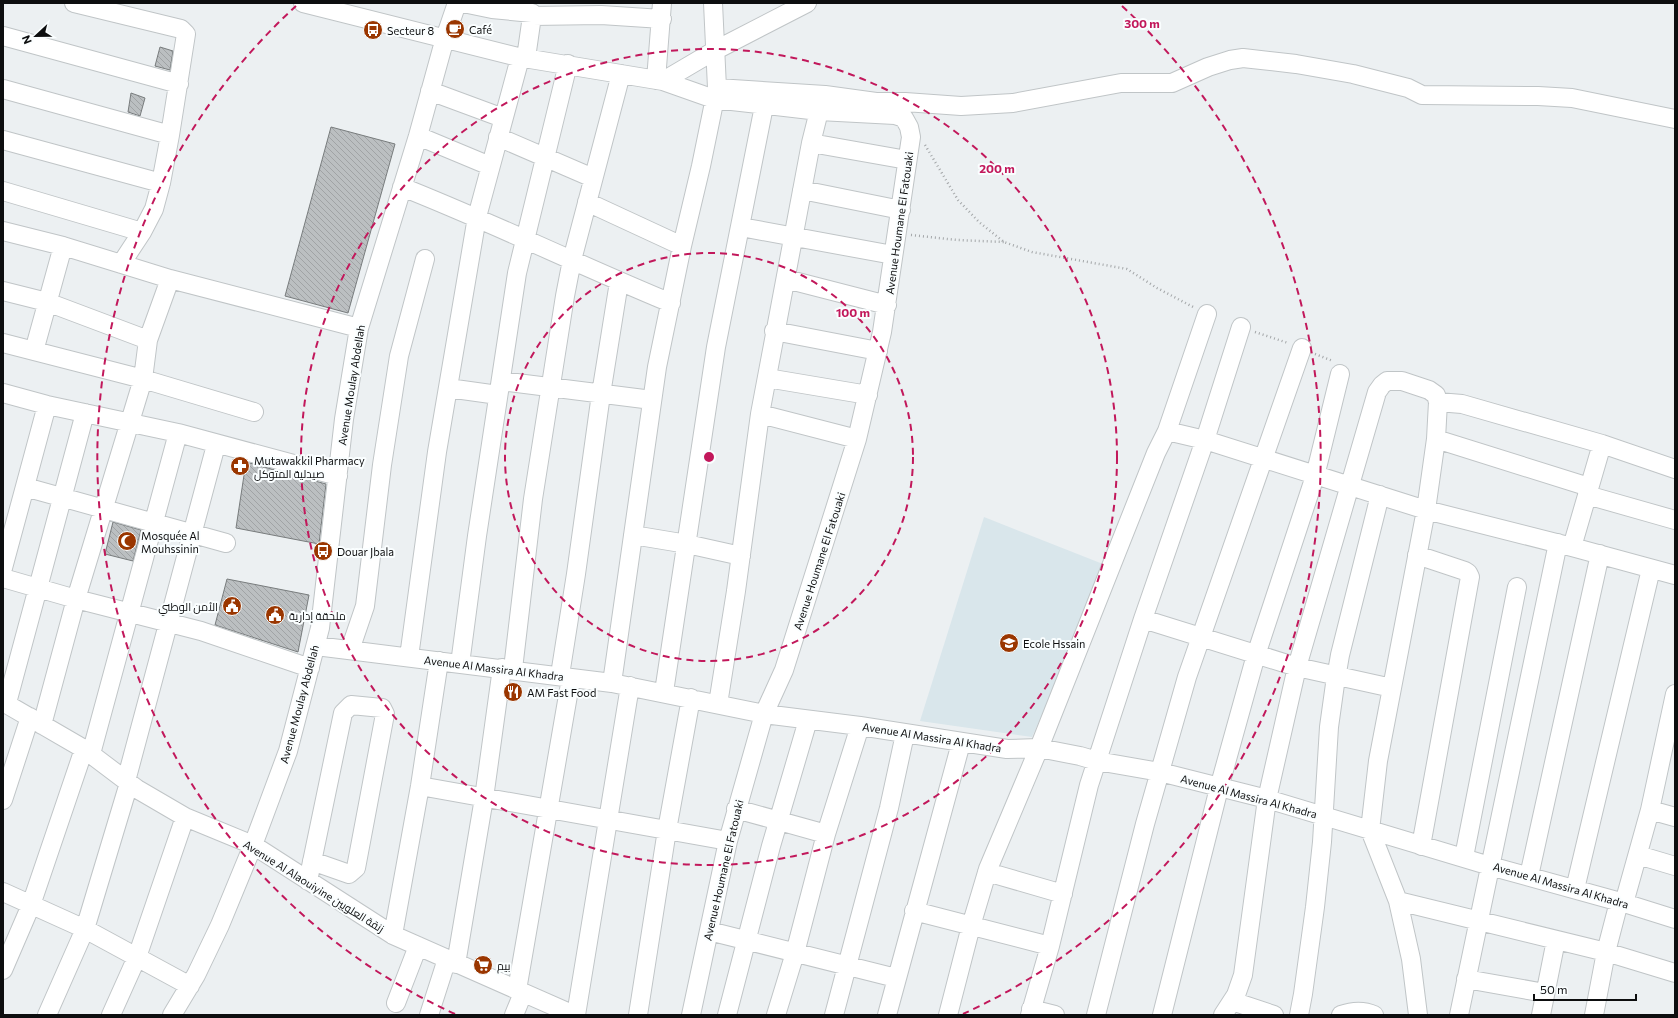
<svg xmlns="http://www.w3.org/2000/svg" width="1678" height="1018" viewBox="0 0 1678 1018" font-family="Commissioner,Cairo,sans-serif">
<defs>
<pattern id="building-back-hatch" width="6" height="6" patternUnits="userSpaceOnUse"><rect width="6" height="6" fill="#bbbfc1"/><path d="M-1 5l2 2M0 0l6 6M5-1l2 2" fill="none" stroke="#a0a3a5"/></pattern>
</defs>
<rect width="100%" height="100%" fill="#ecf0f2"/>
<path fill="#d9e6eb" d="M984,517L1108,566L1032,737L920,721Z"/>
<path fill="url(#building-back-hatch)" stroke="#787c7d" d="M160,47L173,51L170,70L155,66Z
M131,93L145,98L140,116L128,112Z
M331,127L395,144L348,313L285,296Z
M246,462L326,484L319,544L236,528Z
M113,522L141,530L133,561L105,554Z
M227,579L309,595L298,652L215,625Z"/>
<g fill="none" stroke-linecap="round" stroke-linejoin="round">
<g stroke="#c0c5c7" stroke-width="20">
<path id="minor" d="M74,3L181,29L186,34L170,135L161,183L154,209L142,232L121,264
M303,3L518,57L663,81L714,99L819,111L895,115L904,118L909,127L911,137L882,332L857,439L784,670L764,714L728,841L691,1015
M463,3L492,9L532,13V16L601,15L662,19
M3,36L179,84
M526,58L532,16
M656,80L662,3
M663,81L714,51L807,3
M717,88L825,95L876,102H905L961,106L1013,103L1121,83H1172L1208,67L1230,60L1243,58L1296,64L1353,74L1408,88L1422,95L1538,96L1572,98L1675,119
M3,89L170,135
M430,91L503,118
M418,136L490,166
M498,137L593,178
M3,140L161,183
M811,143L907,160
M402,187C493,223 581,266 671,303
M802,190L901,210
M3,191L142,232
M587,202L682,246
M741,227L893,255
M3,231L63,246L170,279L359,328
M786,279L887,305
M3,291L47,302L148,340
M774,331L878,351
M3,343L143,379L254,412
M34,351L63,246
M767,378L868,395
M501,381L652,400
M448,388L498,395
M3,393L47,405L178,433L338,476
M1438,402L1462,404L1602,444L1675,469
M760,414L857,439
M1167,431L1207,314
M1436,439L1589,487
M25,487L226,543
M1587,495L1675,520
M633,535L687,544L741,556
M1572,547L1602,444
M1417,555L1465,571L1468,573L1470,577L1421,846
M3,568L47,405
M3,578L76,599L201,631L310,668
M1143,619L1297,667L1392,688
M316,646L612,683L764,714L860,726L1007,749L1039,748L1080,756L1097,761L1160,772L1267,799L1490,866L1624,903L1675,919
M350,650L365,606L382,465L399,356L425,259
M409,657L437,452L477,217L520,58
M460,664L477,536L517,273L568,64
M513,669L533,499L565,296L572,260L621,74
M560,675L576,574L601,394L619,282
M612,683L657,367L682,246L701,166L717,88L713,3
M664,692L716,347L764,106
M3,702L84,749L137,789L185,817L253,845L393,935L574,1015
M7,703L85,413
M718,704L736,591L760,414L811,143L819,111
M42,725L76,599L143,379L148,340L170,279
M91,754L178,433
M126,781L216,445
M420,786L728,841
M3,800L30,717
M736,809L826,834
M1650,810L1675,817
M1638,855L1675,866
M1464,857L1517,587
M987,872L1063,894
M1529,876L1600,554
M308,881L343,713L351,705L382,708L385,714L356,868L349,874L312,861
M1575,889L1651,569
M3,892L85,929L190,986
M1398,901L1606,952L1675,973
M1624,903L1650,810L1675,694
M914,911L1050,946
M709,931L896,978
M393,935L420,786L439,661
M456,964L484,798L502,668
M3,970L31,905L84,749
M1466,979L1545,993
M517,990L571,678
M1232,1001L1274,1015
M396,1003L418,946
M1031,1009L1055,1015
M47,1015L85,929L129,783
M111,1015L137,957L185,817
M172,1015L196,975L220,925L253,845L288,751L320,628L344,419L359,328L418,136L445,38L457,3
M429,1015L447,959
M514,1015L523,993
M576,1015L630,686
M638,1015L667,830L691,698
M727,1015L771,846L808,720
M776,1015L795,953L826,834L860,726
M834,1015L889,808L905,734
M887,1015L961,743
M948,1015L971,926L988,869L1039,748L1156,453L1167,431L1205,440L1426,510L1572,547L1675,575
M1030,1015L1050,946L1089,785L1143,619L1205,440L1241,327
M1096,1015L1145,824L1187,677L1302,348
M1162,1015L1219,788L1256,655L1315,476L1340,374
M1223,1015L1236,995L1243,975L1267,799L1297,667L1377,392L1382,385L1387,381H1402L1429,390L1436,395L1438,402L1436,439L1426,510L1378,761L1370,830L1398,901L1411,959L1418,1015
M1299,1015L1303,994L1315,907L1322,842L1329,727L1335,684L1340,655L1380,495
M1341,1015C1352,1011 1363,1010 1374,1015
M1459,1015L1558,543
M1541,1015L1556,940
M1594,1015L1606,952L1619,902"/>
</g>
<path stroke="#a3a6a8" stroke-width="2.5" stroke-dasharray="1 3" stroke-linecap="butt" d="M925,145L958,200L979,222L1004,242L1032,252L1127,269L1157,288L1195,308
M911,235L957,240L1004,242
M1255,332L1288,343
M1315,354L1333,361"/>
<use href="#minor" stroke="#fff" stroke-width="18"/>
</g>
<g fill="none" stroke="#c2185b" stroke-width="2" stroke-dasharray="7 5">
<circle cx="709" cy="457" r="204"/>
<circle cx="709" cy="457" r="408"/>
<path d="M455 1014A612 612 0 0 1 296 6M1122 6A612 612 0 0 1 963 1014"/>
</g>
<defs>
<g id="cafe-disc" transform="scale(1)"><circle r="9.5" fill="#9a3600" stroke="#fafeff"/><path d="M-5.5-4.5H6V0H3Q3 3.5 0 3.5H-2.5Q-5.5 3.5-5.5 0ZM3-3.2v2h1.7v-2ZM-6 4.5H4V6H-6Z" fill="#fff"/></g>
<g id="bus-disc" transform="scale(1)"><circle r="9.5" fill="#9a3600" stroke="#fafeff"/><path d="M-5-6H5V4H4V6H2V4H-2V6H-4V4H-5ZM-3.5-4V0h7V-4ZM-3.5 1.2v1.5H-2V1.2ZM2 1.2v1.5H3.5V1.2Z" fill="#fff"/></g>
<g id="pharmacy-disc" transform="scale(1)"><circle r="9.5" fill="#9a3600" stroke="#fafeff"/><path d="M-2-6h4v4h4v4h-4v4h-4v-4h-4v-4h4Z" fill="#fff"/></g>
<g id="mosque-disc" transform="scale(1)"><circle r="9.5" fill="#9a3600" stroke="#fafeff"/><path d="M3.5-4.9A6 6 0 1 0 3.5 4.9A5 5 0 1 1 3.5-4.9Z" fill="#fff"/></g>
<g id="civic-disc" transform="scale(1)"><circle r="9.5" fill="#9a3600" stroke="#fafeff"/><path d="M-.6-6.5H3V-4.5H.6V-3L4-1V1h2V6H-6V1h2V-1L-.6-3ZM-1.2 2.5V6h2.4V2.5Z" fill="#fff"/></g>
<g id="school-disc" transform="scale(1)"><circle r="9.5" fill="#9a3600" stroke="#fafeff"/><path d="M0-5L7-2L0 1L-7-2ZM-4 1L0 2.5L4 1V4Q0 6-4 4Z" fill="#fff"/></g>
<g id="restaurant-disc" transform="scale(1)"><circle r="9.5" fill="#9a3600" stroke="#fafeff"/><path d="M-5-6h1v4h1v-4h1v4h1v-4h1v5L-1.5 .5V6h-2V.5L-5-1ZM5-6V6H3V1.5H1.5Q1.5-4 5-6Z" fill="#fff"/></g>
<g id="supermarket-disc" transform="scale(1)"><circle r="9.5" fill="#9a3600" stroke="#fafeff"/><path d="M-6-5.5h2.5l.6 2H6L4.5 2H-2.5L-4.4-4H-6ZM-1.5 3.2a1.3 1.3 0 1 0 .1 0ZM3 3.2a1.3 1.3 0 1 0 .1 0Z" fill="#fff"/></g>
</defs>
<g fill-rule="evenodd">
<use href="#cafe-disc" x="455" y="29"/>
<use href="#bus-disc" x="373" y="30"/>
<use href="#pharmacy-disc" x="240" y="466"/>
<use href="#mosque-disc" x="127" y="541"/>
<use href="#bus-disc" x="323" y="551"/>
<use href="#civic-disc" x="232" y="606"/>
<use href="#civic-disc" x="275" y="615"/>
<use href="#school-disc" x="1009" y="643"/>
<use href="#restaurant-disc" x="513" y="692"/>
<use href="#supermarket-disc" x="483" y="965"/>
</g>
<g text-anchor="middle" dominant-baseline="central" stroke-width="4" stroke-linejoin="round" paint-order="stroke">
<g font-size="11" fill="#0d0e0f" stroke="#fafeff" text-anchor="start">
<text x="469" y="29">Café</text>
<text x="387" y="30">Secteur 8</text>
<text x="254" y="460">Mutawakkil Pharmacy<tspan x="254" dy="13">صيدلية المتوكل</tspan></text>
<text x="141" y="535">Mosquée Al<tspan x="141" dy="13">Mouhssinin</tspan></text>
<text x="337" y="551">Douar Jbala</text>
<text x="218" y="606" text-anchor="end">الأمن الوطني</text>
<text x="289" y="615">ملحقة إدارية</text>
<text x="1023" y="643">Ecole Hssain</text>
<text x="527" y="692">AM Fast Food</text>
<text x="497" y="965">بيم</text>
</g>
<g font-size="11" fill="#0d0e0f" stroke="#fafeff">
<text transform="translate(899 223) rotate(-82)">Avenue Houmane El Fatouaki</text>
<text transform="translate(351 385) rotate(-81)">Avenue Moulay Abdellah</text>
<text transform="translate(819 561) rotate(-72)">Avenue Houmane El Fatouaki</text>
<text transform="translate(494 668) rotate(7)">Avenue Al Massira Al Khadra</text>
<text transform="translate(299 704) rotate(-75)">Avenue Moulay Abdellah</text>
<text transform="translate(932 737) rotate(9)">Avenue Al Massira Al Khadra</text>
<text transform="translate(1249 796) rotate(15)">Avenue Al Massira Al Khadra</text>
<text transform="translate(723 870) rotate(-77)">Avenue Houmane El Fatouaki</text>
<text transform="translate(1561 885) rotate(16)">Avenue Al Massira Al Khadra</text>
<text transform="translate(314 886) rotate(32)">Avenue Al Alaouiyine زنقة العلويين</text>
</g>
</g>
<circle cx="709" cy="457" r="6" fill="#c2185b" stroke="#fafeff" stroke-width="2"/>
<g font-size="12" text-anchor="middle" font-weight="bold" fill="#c2185b" stroke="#fafeff" stroke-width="4" stroke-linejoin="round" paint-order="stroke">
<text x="1142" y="28">300 m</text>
<text x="997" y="173">200 m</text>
<text x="853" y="317">100 m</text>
</g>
<rect width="1678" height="1018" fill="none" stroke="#0d0e0f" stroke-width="8"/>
<g transform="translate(36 36) rotate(248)" stroke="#fafeff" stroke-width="3" paint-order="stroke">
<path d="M0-3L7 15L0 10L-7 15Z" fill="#0d0e0f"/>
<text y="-6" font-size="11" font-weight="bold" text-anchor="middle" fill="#0d0e0f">N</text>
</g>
<path d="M1534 994v6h102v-6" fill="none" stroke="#0d0e0f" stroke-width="2"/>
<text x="1540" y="994" font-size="12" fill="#0d0e0f" stroke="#fafeff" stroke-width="3" paint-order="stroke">50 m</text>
</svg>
